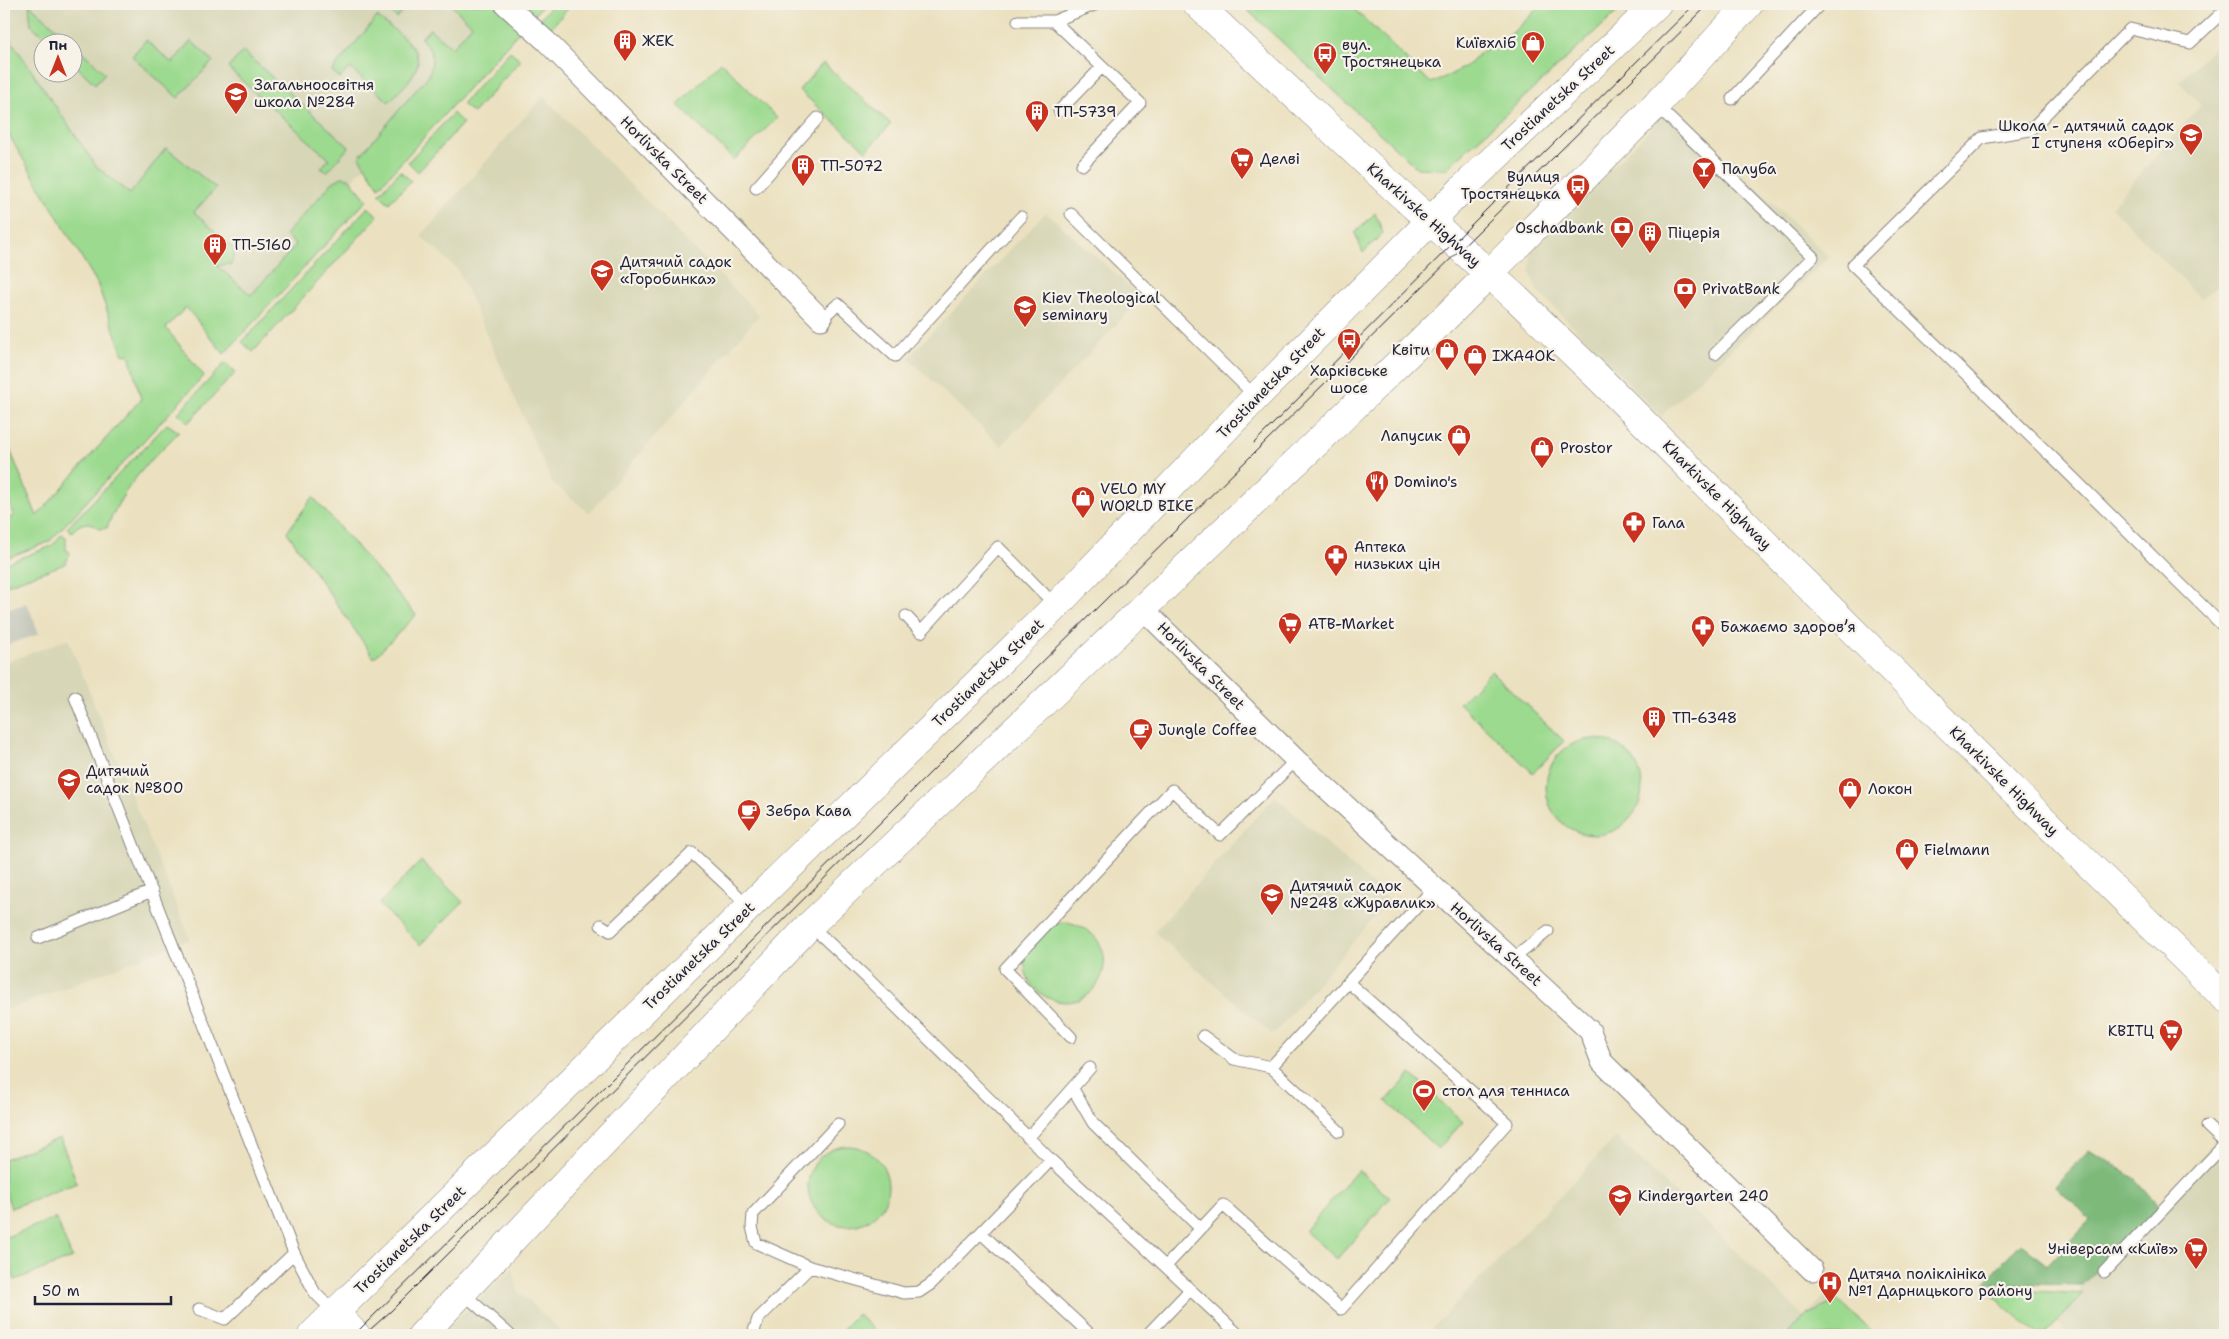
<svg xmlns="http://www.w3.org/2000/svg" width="2229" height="1339" viewBox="0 0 2229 1339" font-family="'Shantell Sans',sans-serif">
<rect width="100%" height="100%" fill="#f7f3e8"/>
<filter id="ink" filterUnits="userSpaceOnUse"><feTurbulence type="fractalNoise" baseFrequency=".02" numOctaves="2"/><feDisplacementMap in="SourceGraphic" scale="10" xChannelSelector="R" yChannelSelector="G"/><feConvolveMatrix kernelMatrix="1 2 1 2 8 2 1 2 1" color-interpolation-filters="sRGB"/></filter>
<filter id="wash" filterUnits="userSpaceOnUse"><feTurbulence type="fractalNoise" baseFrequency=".0096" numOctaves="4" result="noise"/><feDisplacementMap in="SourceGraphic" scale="20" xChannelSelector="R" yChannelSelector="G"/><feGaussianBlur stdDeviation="1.12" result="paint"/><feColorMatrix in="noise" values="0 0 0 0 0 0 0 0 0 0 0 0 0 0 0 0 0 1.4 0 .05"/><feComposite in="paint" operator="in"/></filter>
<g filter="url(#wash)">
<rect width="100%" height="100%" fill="#ebe1c0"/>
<path fill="#d7d6b6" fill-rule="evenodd" d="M4,4H466L489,25L251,295L97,166L4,30ZM42,42H72V72H42Z
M2225,36V281L2201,299L2111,207L2201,105L2179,82Z
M543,96L759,315L589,513L552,482L458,270L421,236Z
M1672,107L1829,257L1661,416L1537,290L1530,272L1531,250Z
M1046,212L1142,298L1001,446L908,358Z
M68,639L190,939L4,1011V663Z
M1275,796L1389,900L1273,1035L1154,932Z
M2225,1132V1335H2072L2054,1318Z
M1616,1137L1804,1316L1830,1291L1876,1335H1426Z
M513,1268L518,1291L565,1335H439Z"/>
<path fill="#c3c6b9" d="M27,603L39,634L4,646V611Z"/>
<path fill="#9cda8f" stroke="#5f7e65" d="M29,4L72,42H50L31,25Z
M381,4H409L397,18Z
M450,4H544L379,187L359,157L429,75C434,57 433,52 421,38L430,29L452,48L472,25Z
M553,4H572L548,31L537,22Z
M1241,4H1355L1352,7L1431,83L1452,74L1471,63L1482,51L1510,35L1543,4H1626L1446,169L1417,168Z
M377,17C391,29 426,48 416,69C411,81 397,93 389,102L350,68L340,78L332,71Z
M4,30L96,166L130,194L166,148L216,188L194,212L235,250L231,265L228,264L217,266L251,295L296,245L285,235L333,182L342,177L349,178L367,200L224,354L186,307L166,328L204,376L49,542L4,559V521L14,516L4,490V435L37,516L141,399L129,354L123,355L97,283L4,127Z
M146,40L172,63L191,41L213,61L178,98L132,56Z
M73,43L105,73L95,84L73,63Z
M243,51L349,147L327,172L321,168L329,159L228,68Z
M510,51L521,60L473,113L462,104Z
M721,62L777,118L734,160L678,105Z
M823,63L891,124L866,151L799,90Z
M453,113L463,123L418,172L408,162Z
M400,171L411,181L389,203L379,194Z
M368,207L378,216L253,352L242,342Z
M1375,213L1383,233L1363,253L1355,233Z
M225,363L236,372L188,423L178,413Z
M167,424L179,432C147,464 124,485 107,528L98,529C90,519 79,523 72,532L67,528Z
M313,497L416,615L374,658L287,532Z
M62,534L66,537V550L70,553L65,564L4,586V564L52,546Z
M1491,671L1564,741L1533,773L1459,703Z
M1546 787a48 48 0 1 1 96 0a48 48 0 1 1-96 0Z
M421,861L463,902L420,945L379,904Z
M1067,922C1133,937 1101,1018 1051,999C1040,995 1031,987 1027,976C1025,969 1023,960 1026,953C1028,948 1047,929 1052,925C1056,923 1062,923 1067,922Z
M1411,1074L1463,1122L1438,1149L1386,1101Z
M60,1138L77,1183L11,1208L4,1188V1159Z
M808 1186a40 40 0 1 1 80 0a40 40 0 1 1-80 0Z
M1358,1170L1390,1198L1337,1259L1305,1231Z
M56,1218L72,1258L15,1280L4,1249V1238Z
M1984,1288L2083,1294L2044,1335H2039Z
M1839,1300L1875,1335H1787L1805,1316Z
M857,1314L880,1335H837Z"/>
<path fill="#7dba7a" stroke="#506e5a" d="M2090,1150L2134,1178L2159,1206L2083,1285L1984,1283L2020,1243L2047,1265L2090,1220L2055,1185Z"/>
</g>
<g filter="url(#ink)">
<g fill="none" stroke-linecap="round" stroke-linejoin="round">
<g stroke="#86827e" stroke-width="13">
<path id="lane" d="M2225,10L2190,43L2130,29L2030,130L1982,138L1853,265L2055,460L2225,628
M1018,21H1054
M1732,99L1820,4
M1656,105L1813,257L1715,354
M1059,111L1101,68
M1082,165L1140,103L1054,21L1097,4
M756,188L818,118
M1071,214L1256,397
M821,319L838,304L895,356L1021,217
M906,616L921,632L998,547L1056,606
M75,697L294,1253L315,1293L335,1313
M601,925L610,931L692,853L749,906
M810,925L867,978L1051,1160L1239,1335
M38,938L152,891
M1513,959L1548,931
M1203,1036L1234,1059L1271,1067L1339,1131
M1071,1037L1005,969L1172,790L1220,835L1296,760
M1271,1067L1434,888
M1073,1089L1093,1123L1200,1228
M2207,1126L2225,1143
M1028,1138L1090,1068
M982,1234L1091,1335
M1166,1266L1223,1205L1341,1309L1507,1123L1348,982
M810,1267L756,1243L752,1227L753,1214L838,1124
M2104,1272L2225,1144
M463,1293L510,1335
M199,1309L225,1319L294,1253
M756,1335L754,1331L758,1319L810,1267L904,1293L919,1292L931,1284L1051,1160
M1147,1335L1190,1290"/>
</g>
<g stroke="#86827e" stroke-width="23">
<path id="street" d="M505,4L546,41L821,319
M1143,609L1296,760L1590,1031L1602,1062L1812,1270"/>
</g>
<g stroke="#86827e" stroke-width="29">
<path id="secondary" d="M335,1313L356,1335
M312,1335L1056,606L1256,397L1464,187L1657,4
M422,1335L810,925L1333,427L1456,307L1656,105L1749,4"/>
</g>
<g stroke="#86827e" stroke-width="29">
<path id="primary" d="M1197,4L1396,190L1517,299L1597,376L2012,789L2225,998"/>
</g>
<use href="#lane" stroke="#fff" stroke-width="11"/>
<use href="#street" stroke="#fff" stroke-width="21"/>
<use href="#secondary" stroke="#fff" stroke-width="28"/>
<use href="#primary" stroke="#fff" stroke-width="28"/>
<path stroke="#22223b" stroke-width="1" d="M1254,443L1486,210L1695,4
M354,1335L860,833
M364,1335L391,1311L950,753L1709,4"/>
</g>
</g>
<defs>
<g id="building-pin" transform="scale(1.25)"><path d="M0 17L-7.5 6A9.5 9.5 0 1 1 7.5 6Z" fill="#c8321e" stroke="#f7f3e8"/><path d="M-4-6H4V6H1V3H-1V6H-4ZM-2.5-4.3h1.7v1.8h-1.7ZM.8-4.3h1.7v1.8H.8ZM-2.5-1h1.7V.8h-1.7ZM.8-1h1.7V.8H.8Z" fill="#fff"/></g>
<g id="shop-pin" transform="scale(1.25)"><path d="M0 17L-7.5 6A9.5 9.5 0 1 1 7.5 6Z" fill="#c8321e" stroke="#f7f3e8"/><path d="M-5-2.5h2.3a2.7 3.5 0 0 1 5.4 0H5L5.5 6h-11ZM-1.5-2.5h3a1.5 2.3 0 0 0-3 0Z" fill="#fff"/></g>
<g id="bus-pin" transform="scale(1.25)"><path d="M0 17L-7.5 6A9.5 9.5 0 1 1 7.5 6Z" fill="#c8321e" stroke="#f7f3e8"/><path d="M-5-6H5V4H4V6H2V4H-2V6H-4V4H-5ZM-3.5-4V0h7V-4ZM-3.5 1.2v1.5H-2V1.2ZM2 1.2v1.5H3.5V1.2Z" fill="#fff"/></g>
<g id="school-pin" transform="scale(1.25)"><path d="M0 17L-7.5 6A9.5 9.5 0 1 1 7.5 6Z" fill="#c8321e" stroke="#f7f3e8"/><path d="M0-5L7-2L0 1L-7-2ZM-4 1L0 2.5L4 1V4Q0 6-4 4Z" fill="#fff"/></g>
<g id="supermarket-pin" transform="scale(1.25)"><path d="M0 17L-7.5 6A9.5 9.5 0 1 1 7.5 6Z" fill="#c8321e" stroke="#f7f3e8"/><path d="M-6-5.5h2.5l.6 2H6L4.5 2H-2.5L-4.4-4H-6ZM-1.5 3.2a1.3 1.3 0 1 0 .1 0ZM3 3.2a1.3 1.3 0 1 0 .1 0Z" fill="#fff"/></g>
<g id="bar-pin" transform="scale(1.25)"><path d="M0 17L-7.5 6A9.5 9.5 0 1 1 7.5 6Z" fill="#c8321e" stroke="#f7f3e8"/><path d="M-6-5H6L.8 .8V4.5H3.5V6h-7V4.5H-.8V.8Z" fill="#fff"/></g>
<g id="bank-pin" transform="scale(1.25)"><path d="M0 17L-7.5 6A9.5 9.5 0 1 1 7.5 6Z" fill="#c8321e" stroke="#f7f3e8"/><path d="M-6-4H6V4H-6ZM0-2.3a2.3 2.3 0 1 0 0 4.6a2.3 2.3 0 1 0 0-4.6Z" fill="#fff"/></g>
<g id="university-pin" transform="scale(1.25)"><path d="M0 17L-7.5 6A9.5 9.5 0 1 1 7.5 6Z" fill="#c8321e" stroke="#f7f3e8"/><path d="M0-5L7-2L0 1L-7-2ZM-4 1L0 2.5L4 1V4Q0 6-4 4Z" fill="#fff"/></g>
<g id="restaurant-pin" transform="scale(1.25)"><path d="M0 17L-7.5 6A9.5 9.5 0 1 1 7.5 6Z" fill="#c8321e" stroke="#f7f3e8"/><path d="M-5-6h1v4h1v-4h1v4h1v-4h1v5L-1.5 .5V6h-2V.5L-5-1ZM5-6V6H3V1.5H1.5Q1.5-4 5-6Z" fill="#fff"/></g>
<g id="pharmacy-pin" transform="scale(1.25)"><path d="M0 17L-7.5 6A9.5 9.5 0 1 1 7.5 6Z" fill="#c8321e" stroke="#f7f3e8"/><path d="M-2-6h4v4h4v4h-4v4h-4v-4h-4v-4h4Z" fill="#fff"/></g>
<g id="cafe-pin" transform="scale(1.25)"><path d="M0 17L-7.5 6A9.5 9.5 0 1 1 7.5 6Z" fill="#c8321e" stroke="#f7f3e8"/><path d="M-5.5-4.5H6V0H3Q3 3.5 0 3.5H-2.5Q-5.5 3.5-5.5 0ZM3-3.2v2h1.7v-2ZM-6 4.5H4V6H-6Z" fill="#fff"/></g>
<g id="stadium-pin" transform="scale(1.25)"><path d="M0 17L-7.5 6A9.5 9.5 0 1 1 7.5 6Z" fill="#c8321e" stroke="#f7f3e8"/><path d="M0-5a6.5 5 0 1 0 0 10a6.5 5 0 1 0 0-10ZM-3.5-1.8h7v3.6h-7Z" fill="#fff"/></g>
<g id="hospital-pin" transform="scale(1.25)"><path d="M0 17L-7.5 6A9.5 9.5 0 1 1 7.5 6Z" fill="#c8321e" stroke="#f7f3e8"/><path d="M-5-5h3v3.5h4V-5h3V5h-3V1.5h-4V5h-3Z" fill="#fff"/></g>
</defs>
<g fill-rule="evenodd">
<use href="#building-pin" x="625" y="41"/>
<use href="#shop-pin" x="1533" y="43"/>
<use href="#bus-pin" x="1325" y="54"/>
<use href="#school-pin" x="236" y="94"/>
<use href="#building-pin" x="1037" y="112"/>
<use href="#school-pin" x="2191" y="135"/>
<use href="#supermarket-pin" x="1242" y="159"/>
<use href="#building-pin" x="803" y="166"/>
<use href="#bar-pin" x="1704" y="169"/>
<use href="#bus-pin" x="1578" y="186"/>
<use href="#bank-pin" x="1622" y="228"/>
<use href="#building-pin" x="1650" y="233"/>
<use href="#building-pin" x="215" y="245"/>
<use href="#school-pin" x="602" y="271"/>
<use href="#bank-pin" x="1685" y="289"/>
<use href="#university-pin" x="1025" y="307"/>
<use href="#bus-pin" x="1349" y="340"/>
<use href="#shop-pin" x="1447" y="350"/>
<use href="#shop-pin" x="1475" y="356"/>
<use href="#shop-pin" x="1459" y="436"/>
<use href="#shop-pin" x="1542" y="448"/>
<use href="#restaurant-pin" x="1377" y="482"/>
<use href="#shop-pin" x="1083" y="498"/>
<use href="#pharmacy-pin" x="1634" y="523"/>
<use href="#pharmacy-pin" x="1336" y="556"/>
<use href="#supermarket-pin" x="1290" y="624"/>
<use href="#pharmacy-pin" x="1703" y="627"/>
<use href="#building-pin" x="1654" y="718"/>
<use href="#cafe-pin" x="1141" y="730"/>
<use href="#school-pin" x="69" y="780"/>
<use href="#shop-pin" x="1850" y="789"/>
<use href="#cafe-pin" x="749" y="811"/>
<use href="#shop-pin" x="1907" y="850"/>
<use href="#school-pin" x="1272" y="895"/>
<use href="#supermarket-pin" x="2171" y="1031"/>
<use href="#stadium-pin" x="1424" y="1091"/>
<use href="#school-pin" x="1620" y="1196"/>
<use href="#supermarket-pin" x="2196" y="1249"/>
<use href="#hospital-pin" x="1830" y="1283"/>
</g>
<g text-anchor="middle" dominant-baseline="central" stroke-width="4.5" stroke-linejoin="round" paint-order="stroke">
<g font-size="15" fill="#22223b" stroke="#f7f3e8" text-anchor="start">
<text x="642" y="41">ЖЕК</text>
<text x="1516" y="43" text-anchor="end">Київхліб</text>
<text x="1342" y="45">вул.<tspan x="1342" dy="17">Тростянецька</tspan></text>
<text x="254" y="85">Загальноосвітня<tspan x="254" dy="17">школа №284</tspan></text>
<text x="1054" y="112">ТП-5739</text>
<text x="2174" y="126" text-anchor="end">Школа - дитячий садок<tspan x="2174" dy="17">І ступеня «Оберіг»</tspan></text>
<text x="1260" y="159">Делві</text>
<text x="820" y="166">ТП-5072</text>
<text x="1722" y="169">Палуба</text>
<text x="1560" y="177" text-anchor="end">Вулиця<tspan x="1560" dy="17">Тростянецька</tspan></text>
<text x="1604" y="228" text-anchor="end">Oschadbank</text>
<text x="1668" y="233">Піцерія</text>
<text x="232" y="245">ТП-5160</text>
<text x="620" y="262">Дитячий садок<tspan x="620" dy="17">«Горобинка»</tspan></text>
<text x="1702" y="289">PrivatBank</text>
<text x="1042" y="298">Kiev Theological<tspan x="1042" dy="17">seminary</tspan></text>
<text x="1430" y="350" text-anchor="end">Квіти</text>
<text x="1492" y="356">IЖА4ОК</text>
<text x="1349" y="371" text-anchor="middle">Харківське<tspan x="1349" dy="17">шосе</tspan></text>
<text x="1442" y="436" text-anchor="end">Лапусик</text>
<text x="1560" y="448">Prostor</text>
<text x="1394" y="482">Domino's</text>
<text x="1100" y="489">VELO MY<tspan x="1100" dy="17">WORLD BIKE</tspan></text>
<text x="1652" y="523">Гала</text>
<text x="1354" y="547">Аптека<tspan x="1354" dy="17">низьких цін</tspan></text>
<text x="1308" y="624">ATB-Market</text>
<text x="1720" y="627">Бажаємо здоровʼя</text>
<text x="1672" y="718">ТП-6348</text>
<text x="1158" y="730">Jungle Coffee</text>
<text x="86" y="771">Дитячий<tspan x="86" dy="17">садок №800</tspan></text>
<text x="1868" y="789">Локон</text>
<text x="766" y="811">Зебра Кава</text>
<text x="1924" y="850">Fielmann</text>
<text x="1290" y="886">Дитячий садок<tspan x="1290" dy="17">№248 «Журавлик»</tspan></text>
<text x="2154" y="1031" text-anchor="end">КВІТЦ</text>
<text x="1442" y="1091">стол для тенниса</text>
<text x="1638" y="1196">Kindergarten 240</text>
<text x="2178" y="1249" text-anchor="end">Універсам «Київ»</text>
<text x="1848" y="1274">Дитяча поліклініка<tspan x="1848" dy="17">№1 Дарницького району</tspan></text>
</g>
<g font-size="15" fill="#22223b" stroke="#f7f3e8">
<text transform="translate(1558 98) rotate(-43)">Trostianetska Street</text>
<text transform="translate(664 160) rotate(45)">Horlivska Street</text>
<text transform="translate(1424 215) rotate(42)">Kharkivske Highway</text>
<text transform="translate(1271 383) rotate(-46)">Trostianetska Street</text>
<text transform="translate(1717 495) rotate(45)">Kharkivske Highway</text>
<text transform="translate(1201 666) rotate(45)">Horlivska Street</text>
<text transform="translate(988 673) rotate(-44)">Trostianetska Street</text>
<text transform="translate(2004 781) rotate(45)">Kharkivske Highway</text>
<text transform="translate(1496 944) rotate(42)">Horlivska Street</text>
<text transform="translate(699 956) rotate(-44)">Trostianetska Street</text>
<text transform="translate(410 1240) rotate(-44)">Trostianetska Street</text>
</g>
</g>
<rect width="2229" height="1339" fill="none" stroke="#f7f3e8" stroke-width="20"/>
<g transform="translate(58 58)"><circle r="24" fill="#f7f3e8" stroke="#a29fa3"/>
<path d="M0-4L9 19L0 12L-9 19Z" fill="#c8321e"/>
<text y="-8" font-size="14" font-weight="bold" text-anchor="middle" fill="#22223b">Пн</text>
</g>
<path d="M35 1296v8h136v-8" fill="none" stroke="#22223b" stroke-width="2.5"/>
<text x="42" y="1296" font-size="15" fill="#22223b" stroke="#f7f3e8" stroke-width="4" paint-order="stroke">50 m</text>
</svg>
